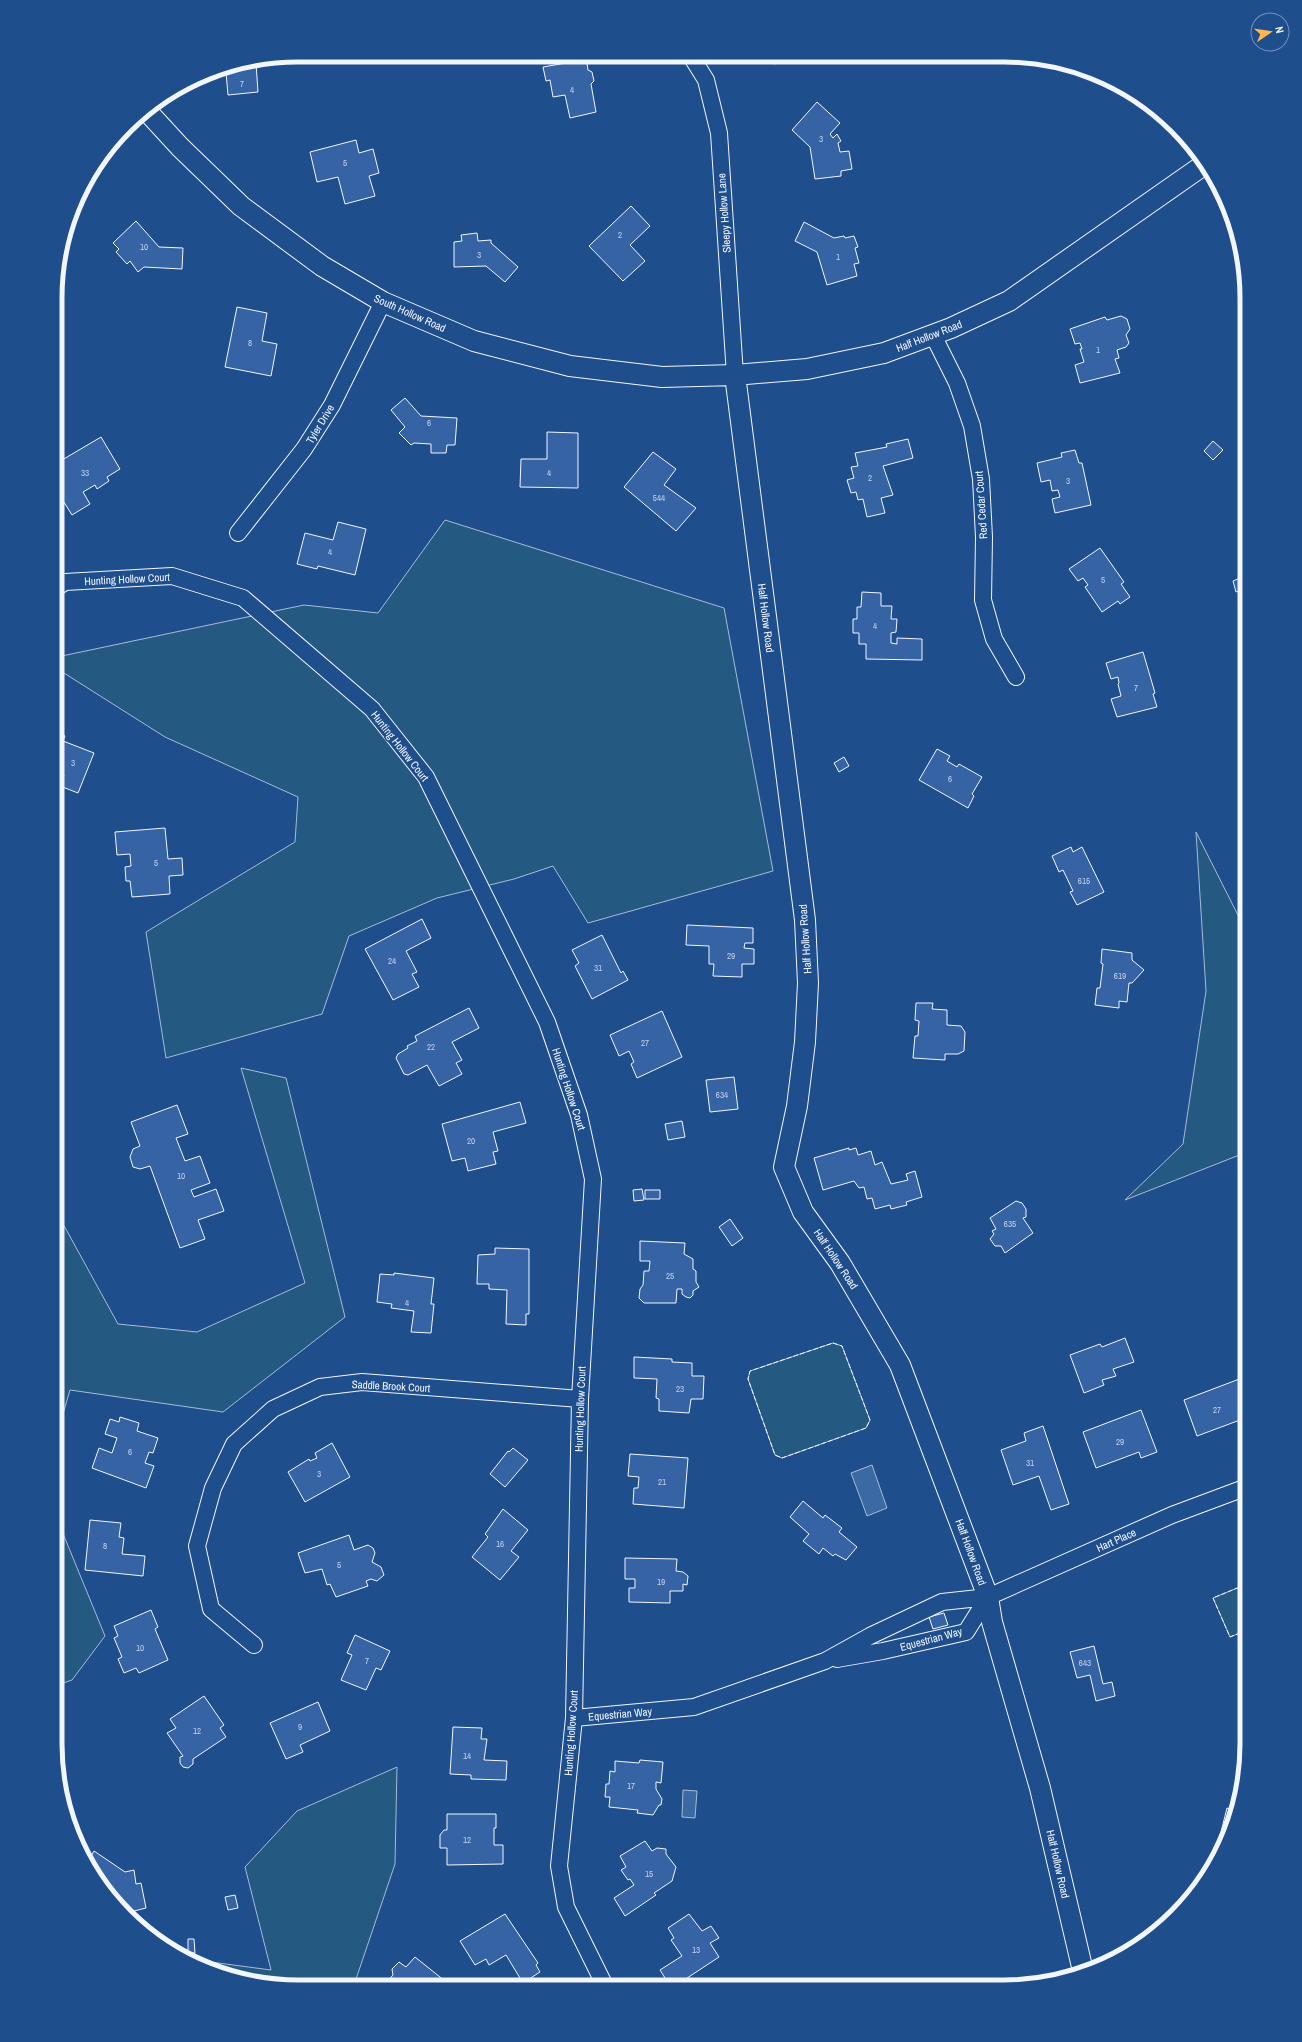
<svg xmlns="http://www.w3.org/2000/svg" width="1302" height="2042" viewBox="0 0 1302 2042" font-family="'Archivo Narrow',sans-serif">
<rect width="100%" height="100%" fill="#1f4e8c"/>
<path fill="#245a82" stroke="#a8bbd7" d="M445,520L724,608L773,871L588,923L553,866L514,879L437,898L349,936L322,1014L166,1058L146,932L295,842L298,797L165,737L56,668L57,657L304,605L378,613Z
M1196,832L1247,933V1152L1125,1200L1183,1144L1206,991Z
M241,1068L286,1078L345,1317L223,1412L70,1390L55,1441L56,1211L118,1324L197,1332L305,1283Z
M833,1343L842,1346L870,1420L866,1428L782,1458L775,1455L748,1379L750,1371Z
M55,1514L105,1636L72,1680L55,1686Z
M1247,1584V1630L1230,1637L1213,1598Z
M397,1767L395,1864L354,1985H266L205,1969L188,1959L271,1970L245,1867L297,1811Z"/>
<path fill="#3b69a3" stroke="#a8bbd7" d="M872,1465L887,1508L867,1516L851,1473Z
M683,1790L697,1791L695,1818L682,1817Z"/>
<path fill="#3563a3" stroke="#f2f6ff" d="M571,56H592L587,63L588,70L592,72L594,81L591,84L596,112L570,118L565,95L553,97L550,80L546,81L543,67L566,63Z
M772,56H800L774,64Z
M256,63L258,92L228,95L226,73L203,75Z
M817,102L840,123L830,134L833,138L837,134L841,141L838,143L840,152L849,151L852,169L841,171V176L815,179L810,147L792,130Z
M356,140L359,153L373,149L379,173L369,176L375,196L345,204L338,177L317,182L310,152Z
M631,206L650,226L630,245L645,261L623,281L589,246Z
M136,221L159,247L183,248L182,269L144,267L138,272L130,261L127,264L116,252L119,249L113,243Z
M804,222L834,238L844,236L845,238L854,236L858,247L855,248L859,263L854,264L857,276L827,285L817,252L795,241Z
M477,233L478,241L491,240V243L518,267L505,282L486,266L454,267V242L462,241L461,235Z
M237,307L267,313L262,341L277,344L271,376L225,367Z
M1121,316L1127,319L1130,329L1126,335L1129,343L1126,347L1117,350L1119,358L1115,359L1120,373L1080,383L1075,365L1084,362L1080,349H1082L1080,343L1075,344L1070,329L1105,317L1107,320Z
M405,398L421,416L457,418L455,445H447L446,453H431V444L414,443L411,445L399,433L405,427L391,410Z
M547,432L578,433V488L520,487L521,459H547Z
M101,437L120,469L107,477L109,481L97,489L95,485L83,492L90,504L72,515L57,491V463Z
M908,439L913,458L883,466L893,495L881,498L885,513L867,517L863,499L858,500L856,492L851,493L847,480L854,478L851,467L858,466L855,453L887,447L886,444Z
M1213,441L1223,450L1213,460L1204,451Z
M1075,450L1079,463H1082L1091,505L1055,513L1052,499L1060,497L1058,490L1052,491L1050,480L1041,482L1037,463L1062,457L1061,453Z
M653,452L676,469L664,485L696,508L676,531L624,487Z
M338,522L366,529L355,575L318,566L317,569L297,564L305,533L333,540Z
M1100,548L1124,582L1121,584L1130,597L1120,604L1118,601L1102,612L1085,587L1088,585L1083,578L1078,581L1069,569Z
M1240,578L1242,583L1247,581V588L1236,592L1233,581Z
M862,592L881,593V606H892L891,619H897L896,632L891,633V643L897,644V638L922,639V660L866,659V644H859V633H853V619H857V607H861Z
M1143,652L1155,693L1153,694L1157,707L1117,717L1111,699L1121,696L1118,684L1119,683L1118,677L1111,679L1106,663Z
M56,732L65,736L63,741L94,753L78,793L60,786L64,775L56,772Z
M937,749L950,756L947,761L957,767L959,764L982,777L972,794L974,796L968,808L919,780Z
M844,757L849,766L839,772L834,763Z
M165,828L168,859L182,858L183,875L169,876L170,894L132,897L130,881H126L125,867L131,866L130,854L117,855L115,832Z
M1071,847L1073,852L1082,847L1104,892L1077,905L1070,892L1073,891L1063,870L1059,872L1052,856Z
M422,919L431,938L406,951L417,972L412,974L419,987L393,1000L365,949Z
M687,925L753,928V943H745L744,948L754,949V964H742V977L713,976L714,964H709V946L686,945Z
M602,935L621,973L623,971L628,980L592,999L575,966L579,963L572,950Z
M1102,949L1132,953V960L1144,970L1132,983H1129L1127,1002L1119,1001V1008L1095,1005L1097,988H1100L1103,964L1101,963Z
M916,1003H933L932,1009L947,1010V1025L961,1026L965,1032L964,1051L958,1054H945V1060L913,1058L915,1036H918L919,1021L915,1020Z
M469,1008L479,1028L452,1042L462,1060L456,1063L462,1074L439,1086L427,1065L408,1075L404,1074L396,1058L398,1054L408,1048L407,1046L417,1041L415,1036Z
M662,1011L682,1057L637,1078L631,1064L634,1062L629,1051L619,1056L610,1035Z
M734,1077L738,1109L710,1112L706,1080Z
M520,1102L526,1123L493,1132L498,1151L493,1152L496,1164L468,1171L465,1158L452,1161L442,1124Z
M177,1105L188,1134L176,1138L185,1161L200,1156L210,1183L191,1190L194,1197L216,1189L224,1211L198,1220L205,1239L180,1248L150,1166L140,1169L133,1167L130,1157L133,1149L140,1146L131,1122Z
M682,1121L685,1137L668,1140L665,1124Z
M849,1148V1150L856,1148L858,1155L871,1151L875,1165L882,1162L891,1184L908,1180L906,1174L915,1171L922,1197L906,1202L907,1205L891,1209L890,1205L875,1209L872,1198L867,1199L864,1187L859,1188L854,1181L823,1190L814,1158Z
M642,1189L644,1200L634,1201L633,1190Z
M645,1190H660V1199H645Z
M1016,1201L1022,1203L1026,1209V1217L1023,1218L1033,1233L1005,1253L1001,1246H995L990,1239L994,1234L992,1231L996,1229L990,1218Z
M730,1219L743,1238L732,1246L719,1227Z
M640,1241L685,1243L684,1254L693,1259V1269L696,1271V1282L699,1287L693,1291V1295L690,1298L686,1297L682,1294V1289H677L676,1303H644L639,1298L640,1289L643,1285L644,1271H649L650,1261H640Z
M495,1248L529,1249V1314H526V1325L506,1324L507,1290L489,1289V1284H477L478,1255L495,1254Z
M394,1273L434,1278L431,1304H434L431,1333L411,1332L414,1311L391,1308L392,1304L377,1302L380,1274L394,1275Z
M1125,1338L1134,1362L1113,1369L1116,1376L1102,1380L1104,1385L1084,1393L1070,1355L1100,1344L1102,1347Z
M634,1357L672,1359V1362L692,1363V1376H704L703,1399H691L689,1413L659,1411V1399L656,1398L657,1379L634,1378Z
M1242,1378L1247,1389V1424L1242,1426L1240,1420L1197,1436L1184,1400Z
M1141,1410L1157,1452L1141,1458L1139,1452L1096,1468L1083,1432Z
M120,1417L139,1423L137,1431L158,1438L153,1453L149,1452L145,1463L154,1466L146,1488L92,1468L99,1448L112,1453L117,1438L105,1434L110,1419L119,1422Z
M1043,1426L1069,1504L1051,1510L1039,1476L1013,1485L1001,1450L1026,1441L1024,1433Z
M332,1443L350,1477L305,1502L288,1472L309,1459L310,1461L317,1458L315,1453Z
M513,1448L528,1460L505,1487L490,1474L508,1451L509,1452Z
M630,1454L688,1458L684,1508L633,1504L634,1488H638L639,1477L628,1476Z
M803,1501L823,1518L825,1515L842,1528L839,1532L857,1547L846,1560L835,1554L833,1556L823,1548L819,1554L803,1541L809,1534L790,1517Z
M503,1509L528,1530L511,1551L519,1557L500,1580L472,1557L488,1537L485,1534Z
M90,1520L121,1523L119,1537L124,1538L122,1554L145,1556L143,1576L85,1570Z
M349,1535L354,1550L368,1545L373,1548L375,1553L372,1562L381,1567L384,1575L377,1581L371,1579L366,1581L368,1586L336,1597L330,1584L327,1585L322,1569L305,1573L298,1553Z
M625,1558L677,1559L676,1571L683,1572L688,1576L687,1585L683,1584V1591H670V1603L629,1602V1588H635V1579H625Z
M151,1610L158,1627L155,1629L168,1660L139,1673L136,1668L124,1673L118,1659L122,1657L114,1638L118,1636L114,1626Z
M944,1613L948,1625L933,1629L929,1617Z
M355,1635L390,1651L381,1670L376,1668L366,1690L341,1680L352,1655L347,1653Z
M1094,1646L1103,1684L1112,1682L1115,1696L1096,1701L1090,1675L1077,1678L1070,1652Z
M204,1696L224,1725L220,1728L226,1737L193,1759V1764L188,1768L183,1767L180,1763V1757L183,1756L167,1733L176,1728L170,1719Z
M318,1702L330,1731L300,1745L303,1752L286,1759L270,1723Z
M453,1727L482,1728L481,1739H487L484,1760L507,1761L506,1780L471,1779V1775L450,1774Z
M640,1760L663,1762L661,1783L656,1782V1789L662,1799L661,1805H659L653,1815L637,1813L638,1810L609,1807L610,1797H605L606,1784H609L610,1771L615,1772V1761L639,1763Z
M1227,1808L1236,1811L1234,1823L1214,1860Z
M447,1814H496V1828H494V1845H503V1864L447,1865V1848H440V1835L444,1830H447Z
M645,1841L652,1851L657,1848L666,1849V1854L676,1867L672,1881L654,1893L656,1895L625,1916L614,1898L634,1885L630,1879L628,1880L621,1870L626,1867L620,1856Z
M94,1851L125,1872L134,1870L136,1884L141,1883L146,1908L126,1913L109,1896L105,1883L97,1877L88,1862Z
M235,1895L238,1908L228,1910L225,1897Z
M505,1914L538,1963L536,1965L540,1972L523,1983L506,1955L489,1965L486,1959L475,1965L460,1941Z
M689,1914L702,1931L711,1926L719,1938L710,1943L719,1957L675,1986H670L660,1970L682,1956L671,1940L674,1938L668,1928Z
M188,1939H194L195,1953H188Z
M415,1957L445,1981L441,1985H384L393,1975L392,1969L399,1962L406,1967Z"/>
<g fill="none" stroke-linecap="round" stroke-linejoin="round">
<g stroke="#f2f6ff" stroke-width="18">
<path id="minor" d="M691,56L706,80L719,133L735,375
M933,335L957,383L972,426L981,479L984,537L983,600L994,639L1016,677
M238,533L304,449L332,405L383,302
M57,587L65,582L172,576L243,598L372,709L426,777L547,1022L579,1115L593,1179L580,1399L574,1718L559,1866L566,1907L605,1986
M254,1645L211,1609L197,1546L213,1488L234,1444L273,1409L320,1387L362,1382L580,1399
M837,1659L883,1651L966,1632L988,1597
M574,1718L694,1707L825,1661L870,1636L942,1602L988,1597L1172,1515L1247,1487"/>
</g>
<g stroke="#f2f6ff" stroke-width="22">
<path id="tertiary" d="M146,110L180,147L241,206L322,266L383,302L474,341L570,366L662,377L735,375L807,369L884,353L951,328L1009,301L1205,164
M735,375L805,920L808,983L805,1042L797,1106L784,1167L803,1212L840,1263L900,1365L988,1597L992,1622L1040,1788L1083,1971"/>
</g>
<use href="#minor" stroke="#1f4e8c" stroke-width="16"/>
<use href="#tertiary" stroke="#1f4e8c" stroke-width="20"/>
<path stroke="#f2f6ff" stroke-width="1" stroke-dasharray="5 2" stroke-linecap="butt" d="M833,1343L842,1346L870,1420L866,1428L782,1458L775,1455L748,1379L750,1371Z
M1247,1630L1230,1637L1213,1598L1247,1584"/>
</g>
<g text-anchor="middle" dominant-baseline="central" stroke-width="3" stroke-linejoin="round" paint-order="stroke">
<g font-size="9" fill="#c3d1e8">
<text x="242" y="84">7</text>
<text x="572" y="90">4</text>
<text x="821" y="139">3</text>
<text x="345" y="163">5</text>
<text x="620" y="235">2</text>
<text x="144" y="247">10</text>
<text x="479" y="255">3</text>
<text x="838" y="257">1</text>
<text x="250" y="343">8</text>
<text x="1098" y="350">1</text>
<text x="429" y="423">6</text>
<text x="85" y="473">33</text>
<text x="549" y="473">4</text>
<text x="870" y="478">2</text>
<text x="1068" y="481">3</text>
<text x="659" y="498">544</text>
<text x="330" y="552">4</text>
<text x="1103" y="580">5</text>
<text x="875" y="626">4</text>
<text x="1136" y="688">7</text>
<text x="73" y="763">3</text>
<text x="950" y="779">6</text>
<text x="156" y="863">5</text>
<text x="1084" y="881">615</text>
<text x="731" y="956">29</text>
<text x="392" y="961">24</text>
<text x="598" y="968">31</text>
<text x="1120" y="976">619</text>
<text x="645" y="1043">27</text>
<text x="431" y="1047">22</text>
<text x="722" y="1095">634</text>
<text x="471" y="1141">20</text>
<text x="181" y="1176">10</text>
<text x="1010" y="1224">635</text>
<text x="670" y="1276">25</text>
<text x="407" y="1303">4</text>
<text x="680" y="1389">23</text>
<text x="1217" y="1410">27</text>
<text x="1120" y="1442">29</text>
<text x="130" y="1452">6</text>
<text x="1030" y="1463">31</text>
<text x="319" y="1474">3</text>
<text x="662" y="1482">21</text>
<text x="500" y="1544">16</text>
<text x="105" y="1546">8</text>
<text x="339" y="1565">5</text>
<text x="661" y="1582">19</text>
<text x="140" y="1648">10</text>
<text x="367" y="1661">7</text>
<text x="1085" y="1663">643</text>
<text x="300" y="1727">9</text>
<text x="197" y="1731">12</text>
<text x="467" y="1756">14</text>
<text x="631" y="1786">17</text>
<text x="467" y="1840">12</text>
<text x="649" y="1874">15</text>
<text x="696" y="1950">13</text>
</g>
<g font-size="11" fill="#f2f6ff" stroke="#1f4e8c">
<text transform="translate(724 213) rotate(-94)">Sleepy Hollow Lane</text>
<text transform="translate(410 313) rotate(24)">South Hollow Road</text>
<text transform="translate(929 336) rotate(-21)">Half Hollow Road</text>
<text transform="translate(320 424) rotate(-59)">Tyler Drive</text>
<text transform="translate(981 505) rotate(-94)">Red Cedar Court</text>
<text transform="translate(127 579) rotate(-3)">Hunting Hollow Court</text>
<text transform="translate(766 618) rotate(83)">Half Hollow Road</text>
<text transform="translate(400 746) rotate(52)">Hunting Hollow Court</text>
<text transform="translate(805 939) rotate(-94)">Half Hollow Road</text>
<text transform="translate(569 1089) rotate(72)">Hunting Hollow Court</text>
<text transform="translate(836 1259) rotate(56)">Half Hollow Road</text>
<text transform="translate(391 1386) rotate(3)">Saddle Brook Court</text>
<text transform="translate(580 1409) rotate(-88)">Hunting Hollow Court</text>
<text transform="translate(1116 1540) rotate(-24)">Hart Place</text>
<text transform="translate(971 1552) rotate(70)">Half Hollow Road</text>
<text transform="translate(931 1639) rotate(-15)">Equestrian Way</text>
<text transform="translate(620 1714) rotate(-5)">Equestrian Way</text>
<text transform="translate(571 1733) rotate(-86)">Hunting Hollow Court</text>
<text transform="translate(1058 1864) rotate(77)">Half Hollow Road</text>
</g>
</g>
<path d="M0 0H1302V2042H0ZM298 62H1004A236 236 0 0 1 1240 298V1744A236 236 0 0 1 1004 1980H298A236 236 0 0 1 62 1744V298A236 236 0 0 1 298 62Z" fill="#1f4e8c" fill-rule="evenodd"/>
<path fill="none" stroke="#f2f6ff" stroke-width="5" d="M298 62H1004A236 236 0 0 1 1240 298V1744A236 236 0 0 1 1004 1980H298A236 236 0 0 1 62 1744V298A236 236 0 0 1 298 62Z"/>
<g transform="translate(1270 32) rotate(77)"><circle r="19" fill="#1f4e8c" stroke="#7391ba"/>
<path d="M0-3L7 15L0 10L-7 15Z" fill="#ffb74d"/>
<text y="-6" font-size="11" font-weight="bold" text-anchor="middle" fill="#f2f6ff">N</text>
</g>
</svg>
